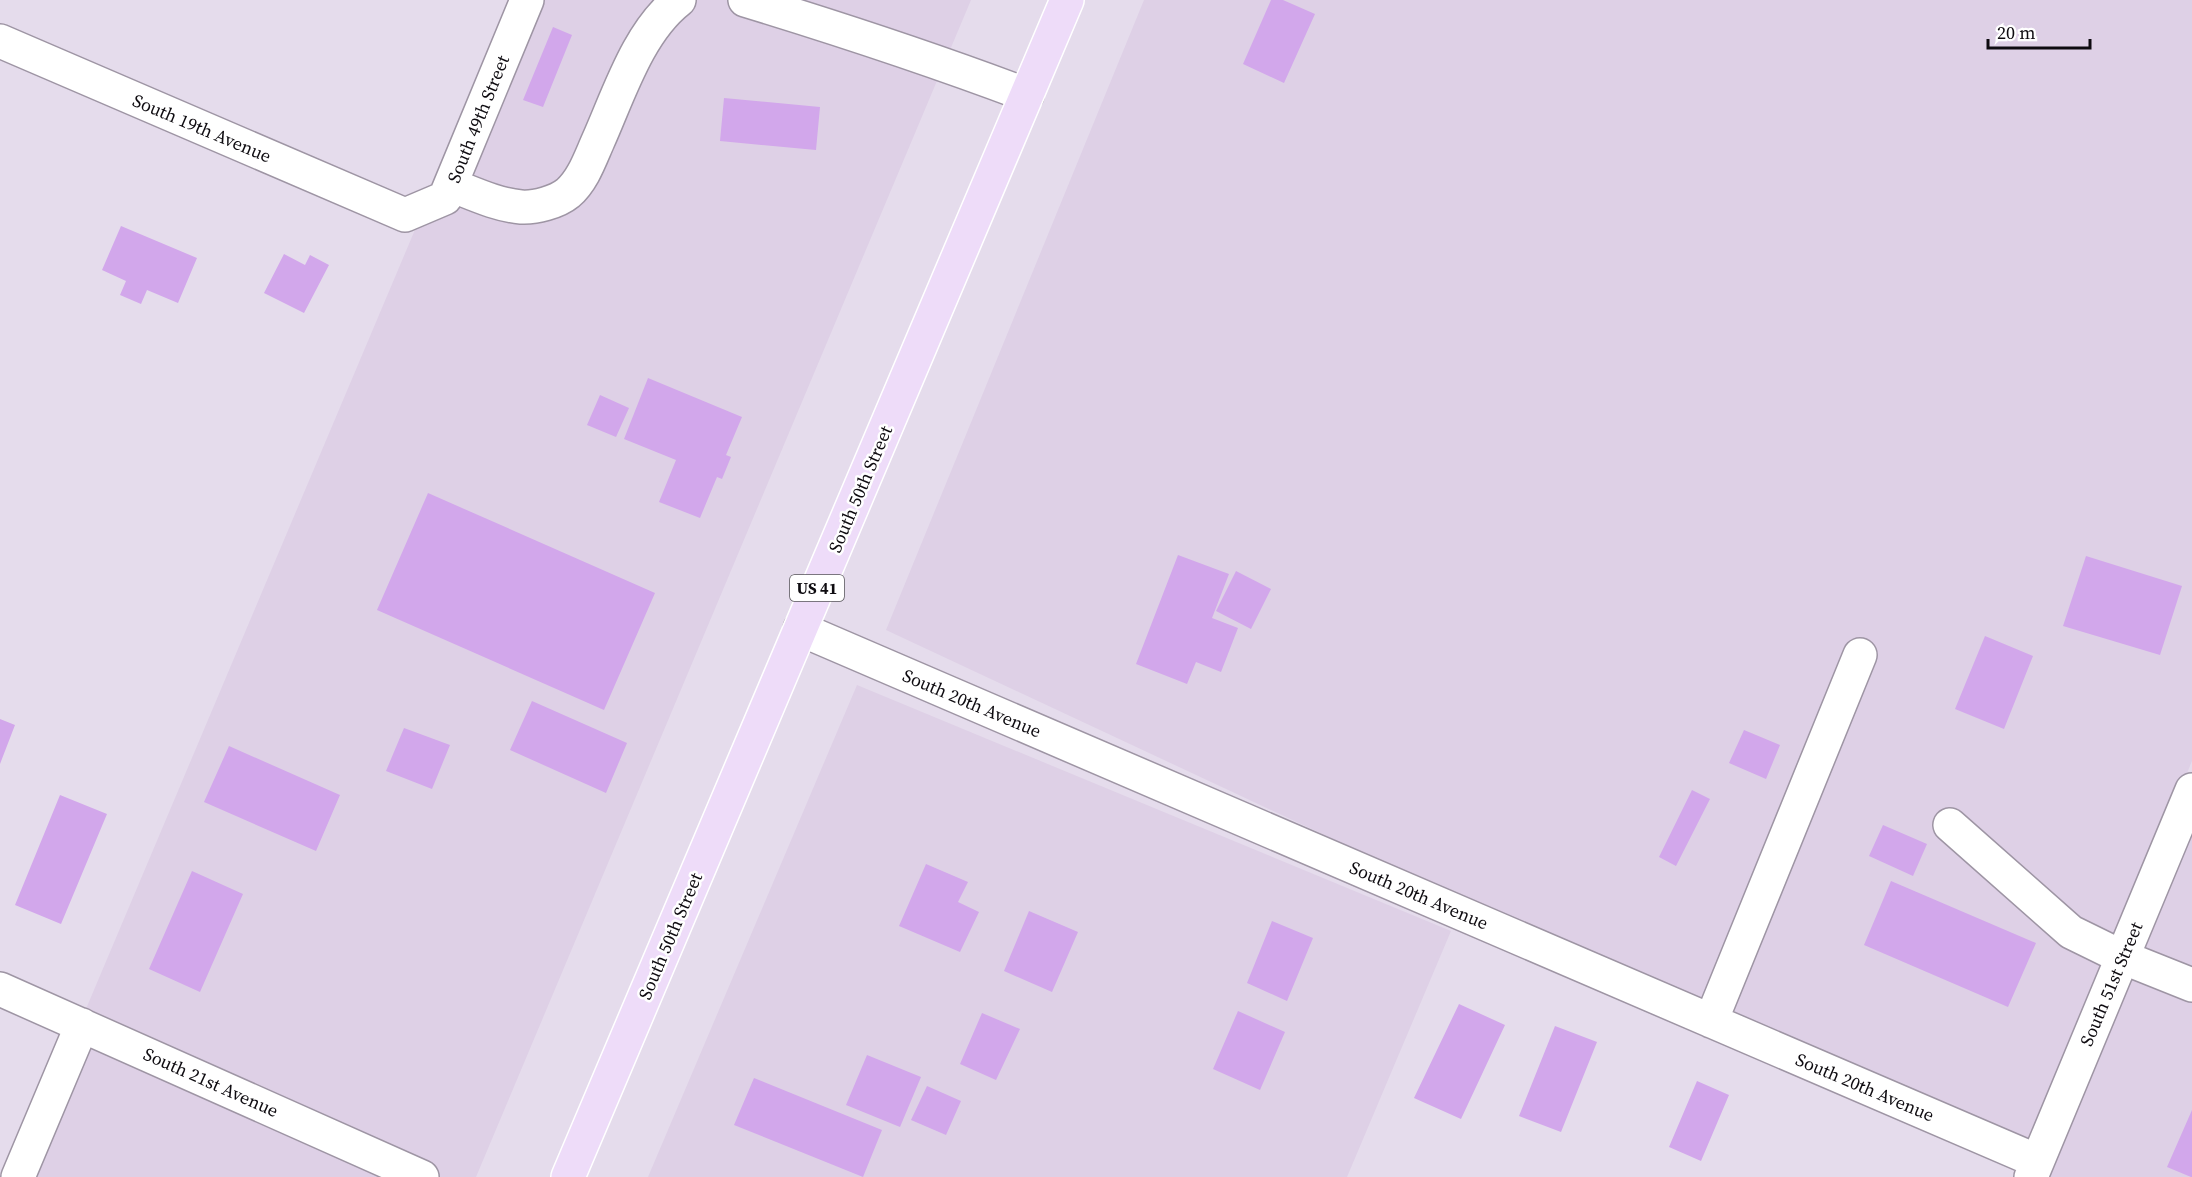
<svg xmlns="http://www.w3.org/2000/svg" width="2192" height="1177" viewBox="0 0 2192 1177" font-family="'Source Serif 4',serif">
<rect width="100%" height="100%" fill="#e5dcec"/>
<path fill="#ded0e6" d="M512,0H971L476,1177H15Z
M1144,0H2192V761L2033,1141L1534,933L886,630Z
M857,685L1451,931L1347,1177H648Z
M2192,799V1177H2036Z"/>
<path fill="#d2a7eb" d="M1271,0H1283L1315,14L1284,83L1243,64Z
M553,27L572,35L543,107L523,100Z
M724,98L820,107L816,150L720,141Z
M121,226L197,258L178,303L147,290L141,304L120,295L126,281L102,270Z
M284,254L305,265L310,255L329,265L304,313L264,293Z
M648,378L742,417L726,455L731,457L722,479L717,477L700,518L659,502L676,460L624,439Z
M600,395L629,408L616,437L587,425Z
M428,493L655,593L604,710L377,610Z
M1178,555L1229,574L1212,618L1238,628L1221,672L1196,662L1187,684L1136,664Z
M2086,556L2182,586L2160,655L2063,626Z
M1236,571L1271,589L1251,629L1216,611Z
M1985,636L2033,656L2004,729L1955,709Z
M532,701L627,743L606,793L510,750Z
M0,719L15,725L0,764Z
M404,728L450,745L432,789L386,771Z
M1744,730L1780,745L1766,779L1729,763Z
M229,746L340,795L316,851L204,802Z
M1692,790L1710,799L1676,866L1659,857Z
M60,795L107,814L61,924L15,905Z
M1883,825L1927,844L1913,876L1869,856Z
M926,864L968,882L958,902L979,912L960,952L899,926Z
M192,871L243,894L200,992L149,969Z
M1891,881L2036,943L2008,1007L1864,945Z
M1029,911L1078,932L1052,992L1004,971Z
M1272,921L1313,938L1287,1001L1247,983Z
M1459,1004L1505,1025L1461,1119L1414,1098Z
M1238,1011L1285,1032L1260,1090L1213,1069Z
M982,1013L1020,1029L996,1080L960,1064Z
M1555,1026L1597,1042L1561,1132L1519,1116Z
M867,1055L921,1077L900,1127L846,1105Z
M754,1078L882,1130L863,1177L734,1125Z
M1697,1081L1729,1095L1701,1161L1669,1147Z
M927,1086L961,1101L946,1135L911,1120Z
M2192,1110V1177H2191L2167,1167Z"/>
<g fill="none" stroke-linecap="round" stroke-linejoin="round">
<g stroke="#9e95a4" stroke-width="36">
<path id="minor" d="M745,0C840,29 934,60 1027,95
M0,41L405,215L445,198L527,0
M451,185C472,193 497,205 521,207C535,208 557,202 568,193C583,180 590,159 598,141C619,94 638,32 679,0
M800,629L2037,1161
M1950,825L2071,932L2122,957L2192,985
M0,989L422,1177
M1711,1021L1860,655
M18,1177L82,1025
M2031,1177L2192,790"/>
</g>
<g stroke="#fff" stroke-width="36">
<path id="major" d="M568,1177L1067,0"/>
</g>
<use href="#minor" stroke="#fff" stroke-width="33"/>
<use href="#major" stroke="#eedcf9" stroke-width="33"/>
</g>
<g text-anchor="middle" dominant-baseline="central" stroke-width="5" stroke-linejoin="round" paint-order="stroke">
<rect fill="#fff" stroke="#565458" stroke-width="1.5" x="790" y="575" width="54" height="26" rx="4.5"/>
<g font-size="16" font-weight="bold" fill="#0e0b10">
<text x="817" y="588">US 41</text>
</g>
<g font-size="18" fill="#0e0b10" stroke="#fff">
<text transform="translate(478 119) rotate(-68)">South 49th Street</text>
<text transform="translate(202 128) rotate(23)">South 19th Avenue</text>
<text transform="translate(860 489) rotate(-67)">South 50th Street</text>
<text transform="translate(972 703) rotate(23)">South 20th Avenue</text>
<text transform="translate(1419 895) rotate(23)">South 20th Avenue</text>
<text transform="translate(670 936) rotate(-67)">South 50th Street</text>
<text transform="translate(2111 984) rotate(-67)">South 51st Street</text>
<text transform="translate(211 1082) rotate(24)">South 21st Avenue</text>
<text transform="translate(1865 1087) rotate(23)">South 20th Avenue</text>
</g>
</g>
<path d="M1988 39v9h102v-9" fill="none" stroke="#0e0b10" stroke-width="3"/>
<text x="1997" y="39" font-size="18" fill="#0e0b10" stroke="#ffffff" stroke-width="4.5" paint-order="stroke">20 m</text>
</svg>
